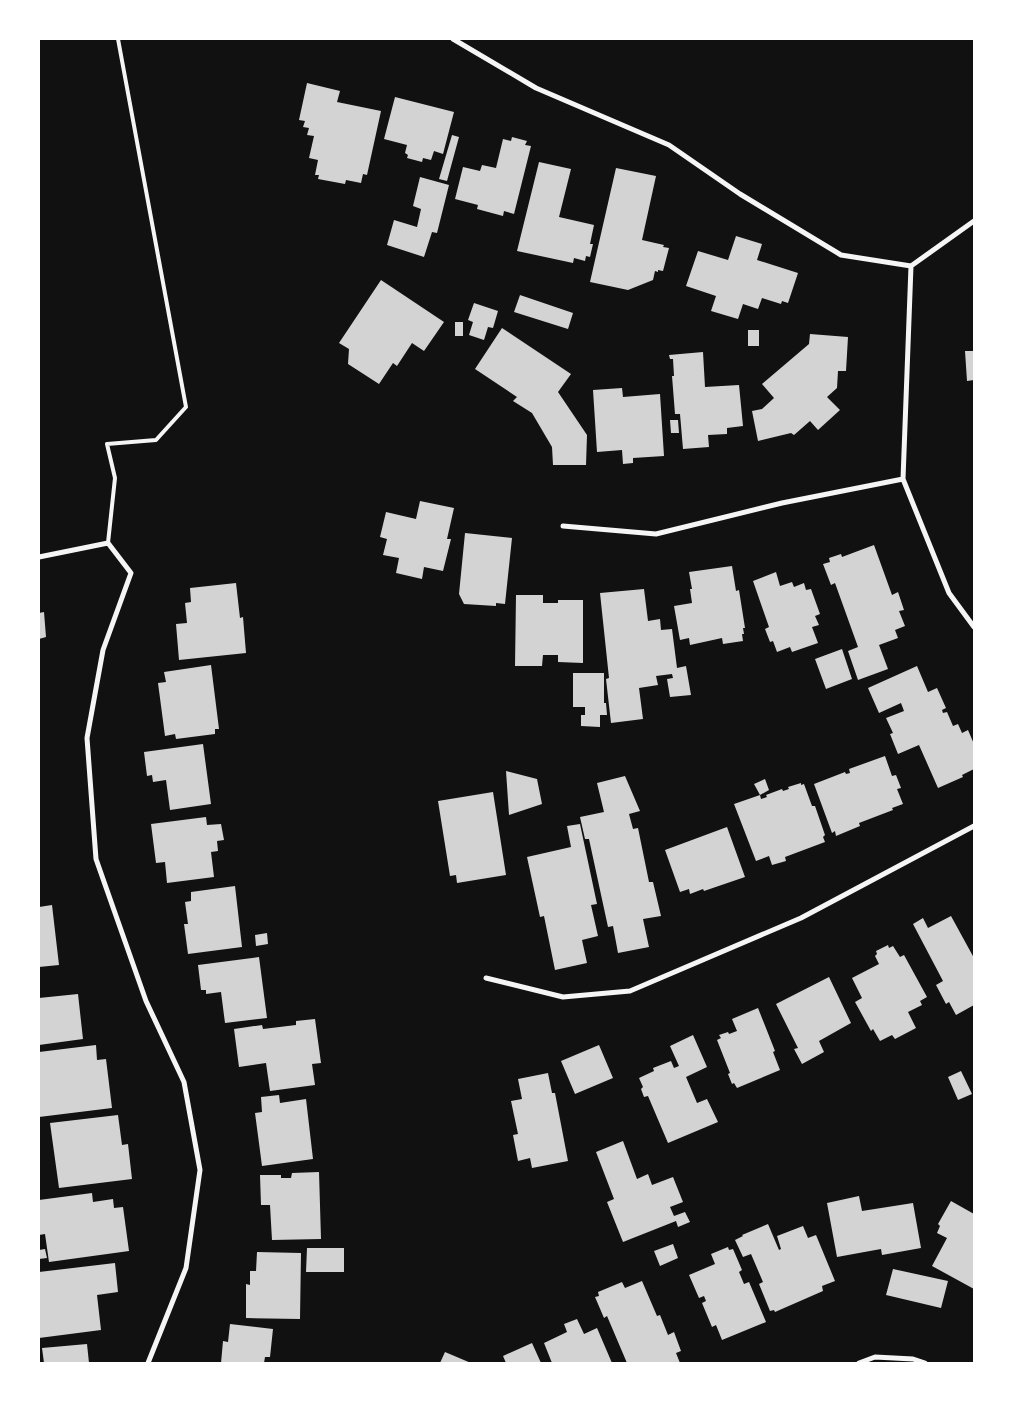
<svg xmlns="http://www.w3.org/2000/svg" width="1013" height="1402" viewBox="0 0 1013 1402" font-family="'Golos Text',sans-serif">
<rect width="100%" height="100%" fill="#111"/>
<path fill="#d3d3d3" d="M307,83L340,91L337,102L381,111L367,175L363,174L361,183L346,180L345,184L318,179L319,175H315L318,160L309,158L314,136L307,135L309,128L303,127L305,121L299,120Z
M395,97L454,112L443,154L434,151L431,160L423,158L422,162L407,158L408,155L405,153L407,145L384,139Z
M452,135L459,137L447,181L439,179Z
M512,137L527,141L525,145L531,146L514,214L504,211L503,216L477,209L478,205L455,199L463,167L480,171L482,165L496,168L503,139L511,141Z
M539,162L571,169L559,217L594,225L590,244H593L590,257L586,256L585,261L574,258L573,263L517,251Z
M616,168L656,176L642,240L664,245L663,247L669,248L663,271L658,270V272L655,271L653,280L628,290L590,282Z
M420,177L449,185L437,233L432,232L424,257L387,245L394,220L417,227L421,209L413,206Z
M736,236L762,244L757,260L798,273L788,303L782,301L781,304L762,298L758,309L743,304L738,319L711,311L716,296L686,286L698,251L728,260Z
M381,280L444,322L424,351L412,343L397,366L393,363L379,384L348,364L349,349L339,343Z
M520,295L573,313L568,329L514,312Z
M474,303L498,311L493,328L488,327L484,340L469,335L473,322L468,320Z
M455,322H463V336H455Z
M502,328L571,374L558,392L587,435L586,465H553L552,447L532,413L513,401L517,397L475,369Z
M748,330H759V346H748Z
M810,334L848,337L846,371H838L837,388L827,397L840,410L818,430L810,421L794,435L791,433L758,441L752,411L762,409L774,398L762,384L809,344Z
M965,351H974V380L967,381Z
M703,352L705,387L739,385L743,426L727,428V434L708,435L709,447L683,449L680,414H675L672,376H674L673,359H670L669,355Z
M622,388L623,397L660,394L664,456L633,458V463L623,464L622,450L597,452L593,390Z
M670,420H678L679,433H671Z
M420,501L454,508L447,539H451L443,571L424,567L422,579L396,573L399,558L383,555L387,539L380,537L386,512L416,519Z
M465,533L512,538L505,604L496,603V606L464,604L459,594Z
M874,545L892,595L898,592L904,610L899,611L905,626L895,630L898,638L879,645L888,669L858,680L848,651L858,647L835,583L831,585L823,564L830,562L829,558L841,554L842,557Z
M732,566L736,591L739,590L745,628H743L744,634H742L743,641L723,644L722,638L690,645L689,638L680,640L674,606L692,603L690,589H692L689,572Z
M776,572L780,586L792,582L794,587L804,583L806,590L811,589L820,614L815,616L819,625L812,627L818,643L792,652L790,647L777,652L773,641L770,642L765,629L769,627L753,581Z
M236,583L240,618L243,617L246,653L179,660L176,624L187,623L185,603L191,602L190,588Z
M644,589L648,621L660,619L661,630L672,629L677,668L686,666L691,695L670,697L667,679L673,678L672,674L656,676L658,685L639,688L643,719L611,723L606,679L609,678L600,593Z
M516,595H543V603H558V600H583V663L558,662V655H543L542,666H515Z
M44,612L46,637L39,639V613Z
M842,649L852,679L826,689L815,659Z
M211,665L219,729H215V734L176,739L175,734L165,736L158,683L166,682L164,672Z
M917,666L928,692L937,688L946,708L942,710L943,713L947,712L953,726L958,724L962,733L968,730L974,744V769L962,775L963,777L938,788L919,745L898,754L890,734L893,733L886,718L904,711L901,703L879,713L868,688Z
M573,673H604V703H606L607,715H600V727L581,726V715H585V707H573Z
M203,744L211,804L170,810L166,780L153,782L152,775L147,776L144,752Z
M885,756L892,776L896,775L901,788L897,789L903,804L892,808L893,810L859,823L860,826L836,836L835,831L832,833L814,784L845,772L846,774L850,773L849,769Z
M506,771L537,779L542,804L509,815Z
M625,776L640,811L629,814L633,829L638,828L649,882H653L661,916L643,919L649,947L618,953L613,926L608,927L589,839H585L580,817L604,812L597,783Z
M765,779L769,790L760,795L761,799L767,797L766,795L782,789L783,791L789,789L788,787L801,783V785L804,784L812,806H815L825,835L823,837L825,842L785,857L786,861L772,865L769,856L756,861L734,804L760,795L754,784Z
M493,792L506,875L457,883L456,875L450,876L438,801Z
M206,817L207,825L221,824L224,840L217,841L218,851L211,852L214,877L167,883L165,862L156,863L151,824Z
M580,824L597,904L591,905L598,936L582,940L587,963L555,970L544,916L540,917L527,857L571,847L567,826Z
M727,827L745,877L704,891L703,889L690,894L689,889L680,892L665,850Z
M235,886L242,947L188,954L184,924H188L185,902L191,901V892Z
M52,905L59,965L39,967V907Z
M951,916L974,958V1005L956,1015L949,1002L946,1004L936,985L943,981L913,924L923,918L928,928Z
M267,933L268,944L256,946L255,935Z
M888,945L889,948L893,946L900,957L904,955L927,997L920,1001L922,1005L908,1012L916,1028L895,1039L892,1035L880,1041L873,1029L871,1031L855,1002L862,998L852,978L879,964L875,956L877,954L876,951Z
M259,957L267,1018L225,1023L221,992L206,994V990H201L198,965Z
M829,977L851,1023L819,1041L824,1052L802,1064L794,1049L798,1048L776,1004Z
M78,994L83,1039L39,1045V998Z
M758,1008L775,1051L773,1052L780,1070L737,1088L734,1083L732,1084L728,1074L730,1073L717,1040L721,1038L719,1035L728,1032L729,1034L737,1031L732,1019Z
M315,1019L321,1063L312,1064L315,1085L270,1091L266,1063L239,1067L234,1029L262,1025L263,1029L296,1025V1021Z
M693,1035L707,1067L686,1077L697,1103L707,1099L718,1122L668,1143L648,1096L644,1097L641,1089L643,1087L639,1078L654,1071L653,1068L671,1061L674,1068L679,1066L670,1046Z
M96,1045L97,1060L106,1059L112,1108L39,1117V1052Z
M599,1045L613,1078L575,1094L561,1061Z
M961,1071L972,1094L958,1100L948,1077Z
M548,1073L552,1093H555L568,1161L532,1168L530,1158L518,1161L513,1135L518,1134L511,1101L522,1099L518,1079Z
M279,1095L280,1103L306,1099L313,1159L262,1166L255,1113L262,1112L261,1097Z
M118,1115L122,1145L128,1144L132,1179L59,1188L50,1123Z
M623,1141L637,1179L648,1174L652,1185L673,1177L683,1202L670,1207L674,1216L685,1212L690,1222L678,1227L676,1221L623,1242L607,1202L614,1199L596,1152Z
M319,1172L321,1239L272,1240L270,1205H261L260,1175H281V1178H291L292,1173Z
M92,1193L93,1202L113,1199L114,1208L123,1207L129,1251L49,1262L45,1234L39,1235V1200Z
M859,1196L862,1211L913,1203L921,1248L882,1255L881,1249L837,1257L827,1203Z
M951,1201L974,1214V1289L932,1266L947,1238L937,1233L940,1226L938,1224Z
M768,1224L779,1250L781,1249L777,1236L803,1226L808,1238L816,1235L835,1281L822,1286L823,1291L775,1312L774,1310L770,1311L759,1284L763,1282L751,1254L743,1257L735,1240L743,1236L742,1235Z
M673,1244L678,1258L660,1266L654,1251Z
M728,1247L729,1250L733,1249L742,1270L739,1272L744,1284L749,1282L766,1322L722,1340L716,1325L712,1327L702,1303L706,1301L704,1296L699,1298L689,1275L715,1264L711,1254Z
M307,1248H344V1272H306Z
M45,1249L47,1258L39,1259V1250Z
M257,1252L301,1253L300,1319L246,1318V1284L250,1285V1271H256Z
M115,1263L118,1292L97,1295L101,1330L39,1338V1272Z
M893,1269L948,1281L941,1308L886,1295Z
M642,1281L657,1316L660,1315L668,1335L674,1332L681,1351L676,1353L680,1363H627L607,1316L604,1318L595,1297L599,1296L598,1292L622,1282L625,1288Z
M577,1319L584,1334L597,1328L612,1363H552L544,1343L567,1332L564,1324Z
M230,1324L273,1329L270,1357H265L264,1363H221L223,1341L228,1342Z
M532,1343L541,1363H506L503,1356Z
M87,1344L89,1363H44L42,1348Z
M445,1352L471,1363H440Z"/>
<g fill="none" stroke-linecap="round" stroke-linejoin="round">
<path stroke="#f5f5f5" stroke-width="4" d="M108,543L115,478L107,444L156,440L186,407L118,39"/>
<path stroke="#f5f5f5" stroke-width="5" d="M453,39L536,88L669,145L740,194L841,255L911,266L974,221
M911,266L903,479L949,593L974,627
M563,526L656,534L782,503L903,479
M39,557L108,543L131,573L103,650L87,738L96,859L146,1001L184,1082L200,1170L186,1268L148,1363
M486,978L563,997L630,991L801,918L974,826
M859,1363L875,1357L913,1359L925,1363"/>
</g>
<rect width="1013" height="1402" fill="none" stroke="#ffffff" stroke-width="80"/>
</svg>
